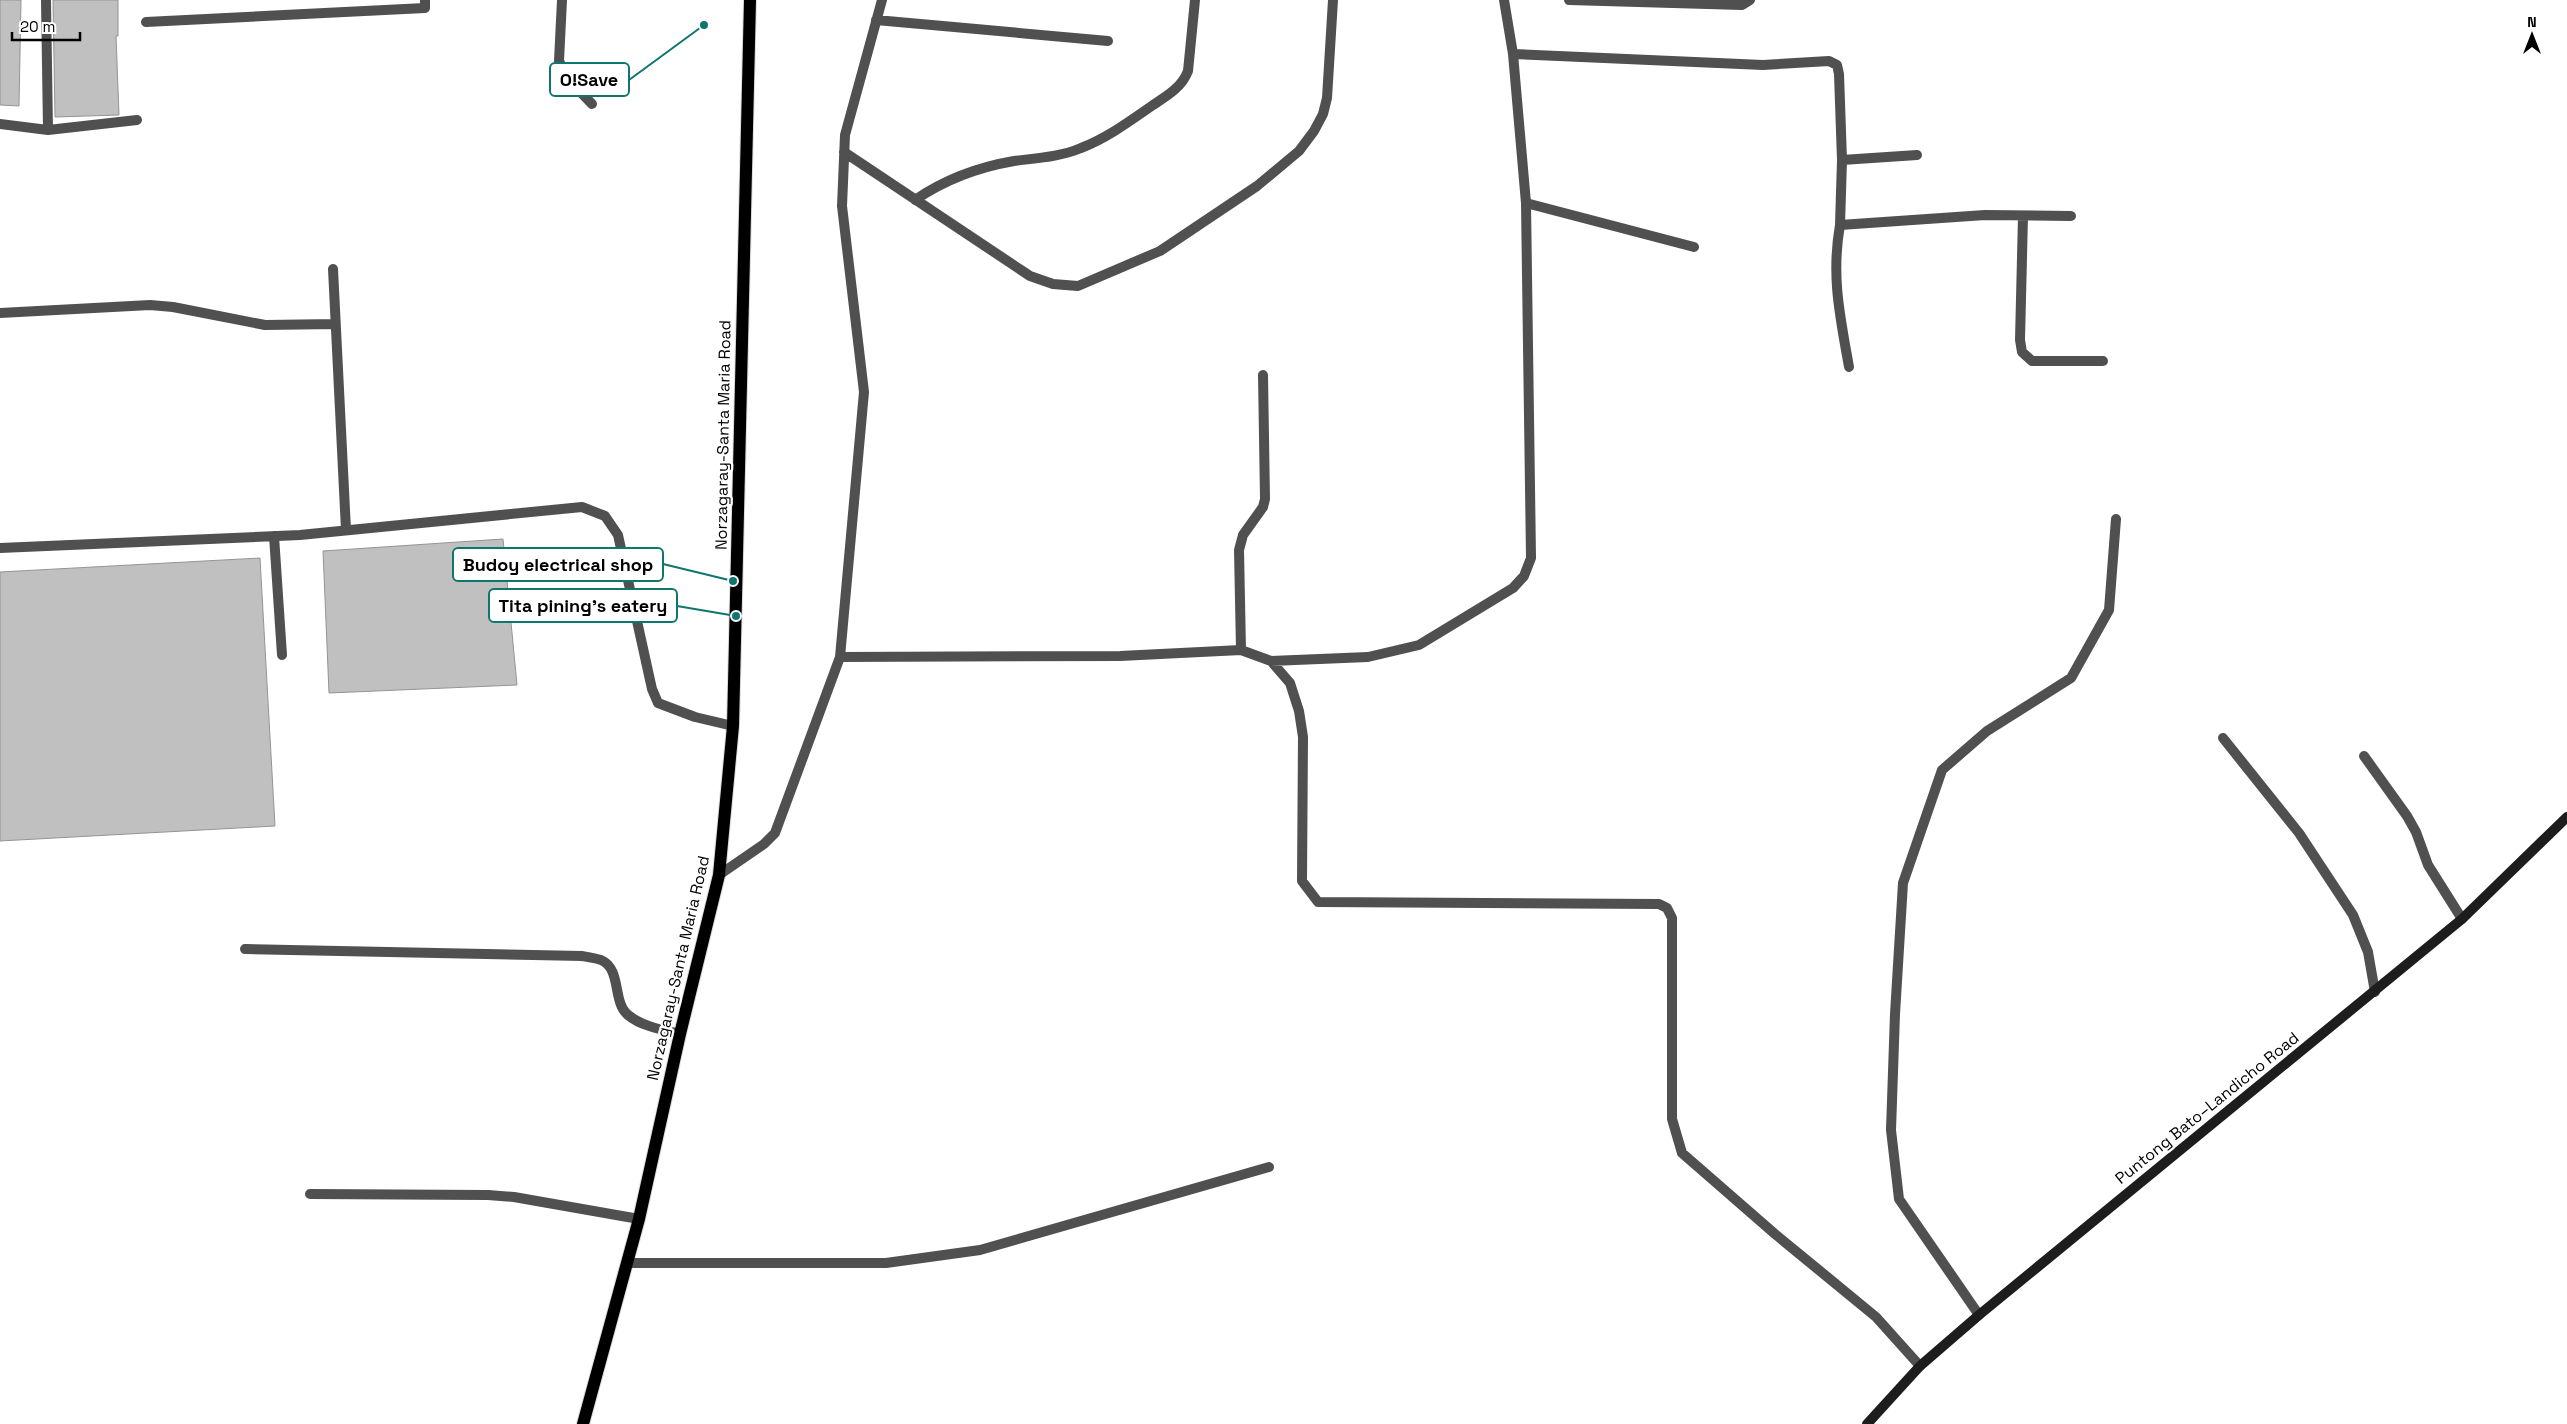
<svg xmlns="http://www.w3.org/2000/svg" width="2567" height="1424" viewBox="0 0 2567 1424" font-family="'Space Grotesk',sans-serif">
<rect width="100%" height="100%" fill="#fff"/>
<path fill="#c0c0c0" stroke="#949494" d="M0,0H21L19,106L0,105Z
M53,0H118V36H116L119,115L55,117Z
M503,539L517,685L329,693L323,551Z
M260,558L275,826L0,841V572Z"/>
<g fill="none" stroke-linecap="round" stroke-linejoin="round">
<g stroke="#dbdbdb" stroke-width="14">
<path id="primary" d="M583,1424L639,1219L680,1034L719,875L733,726L750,0"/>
</g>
<path stroke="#505050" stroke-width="10" d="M1526,203L1694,247
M333,269L346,530
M0,313L150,305L173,307L265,325L335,324
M274,536L282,655
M0,548L300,535L582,507L605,516L618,535L652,689L658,703L695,717L733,726
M245,949L582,956C588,957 595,958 601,960C622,969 612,1002 628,1015C641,1026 663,1030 680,1034
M310,1194L488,1195L514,1197L639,1219
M627,1263H886L980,1250L1269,1167"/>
<path stroke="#505050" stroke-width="10" d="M46,0L48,130
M562,0L559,61L567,78L592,104
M1569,0L1742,5L1750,0
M876,20L1108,41
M146,22L425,8V0
M1513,54L1763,65L1829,61L1837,65L1839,74L1842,160L1917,155
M0,124L48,130L137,120
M844,152L1030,276L1053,284L1078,286L1160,251L1257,186L1299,151L1314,131L1323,114L1327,98L1333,0
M1842,160L1840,225L1985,215L2071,216
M915,200C944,180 979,167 1014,161C1037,158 1060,157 1081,148C1107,138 1130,121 1153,105C1167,96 1182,87 1188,71L1195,0
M2023,216L2020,340L2022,352L2032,361H2103
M1840,225C1831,276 1840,316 1849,367
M1241,650L1271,661L1290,683L1299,711L1303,737L1302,881L1318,902L1659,904L1667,908L1672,918V1119L1682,1153L1775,1234L1876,1317L1920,1366
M840,657L1120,656L1241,650L1239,550L1243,535L1263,507L1265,499L1263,375
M1271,661L1368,657L1419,645L1513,588L1524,576L1531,558L1526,203L1513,54L1504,0
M2223,738L2299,833L2353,915L2368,952L2375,992
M2364,756L2407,816L2416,832L2428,865L2462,919
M719,875L764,844L775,833L840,657L864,392L842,206L845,135L882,0
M1979,1315L1899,1199L1891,1130L1895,1014L1903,883L1942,770L1987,731L2071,678L2109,610L2116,519"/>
<path stroke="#1d1d1d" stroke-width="10" d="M1867,1424L1920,1366L1979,1315L2462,919L2567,817"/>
<use href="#primary" stroke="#000" stroke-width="12"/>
</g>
<g text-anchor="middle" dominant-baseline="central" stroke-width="4.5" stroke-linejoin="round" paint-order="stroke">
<g font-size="16" fill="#000" stroke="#fff">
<text transform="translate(723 435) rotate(-89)">Norzagaray-Santa Maria Road</text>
<text transform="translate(678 968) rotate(-77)">Norzagaray-Santa Maria Road</text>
<text transform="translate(2207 1108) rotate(-39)">Puntong Bato–Landicho Road</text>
</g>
</g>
<path fill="none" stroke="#0f766e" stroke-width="2" d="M704 25L629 80M733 581L663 564M736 616L677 606"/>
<g fill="#0f766e" stroke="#fff" stroke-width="2">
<circle cx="704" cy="25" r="5"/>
<circle cx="733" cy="581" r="5"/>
<circle cx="736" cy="616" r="5"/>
</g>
<g fill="#fff" stroke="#0f766e" stroke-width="2">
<rect x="550" y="63" width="79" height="33" rx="5"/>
<rect x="453" y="548" width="210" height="33" rx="5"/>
<rect x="489" y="589" width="188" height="33" rx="5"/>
</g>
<g font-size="18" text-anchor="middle" font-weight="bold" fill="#000">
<text x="589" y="86">O!Save</text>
<text x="558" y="571">Budoy electrical shop</text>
<text x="583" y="612">Tita pining's eatery</text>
</g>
<g transform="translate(2532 35)" stroke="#ffffff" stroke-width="4" paint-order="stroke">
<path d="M0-4L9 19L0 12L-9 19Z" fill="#000000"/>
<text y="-8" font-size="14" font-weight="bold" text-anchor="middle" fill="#000000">N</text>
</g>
<path d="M12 32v8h68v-8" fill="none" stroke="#000000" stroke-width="2.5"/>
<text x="20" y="32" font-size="15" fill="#000000" stroke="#ffffff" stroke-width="4" paint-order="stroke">20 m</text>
</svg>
